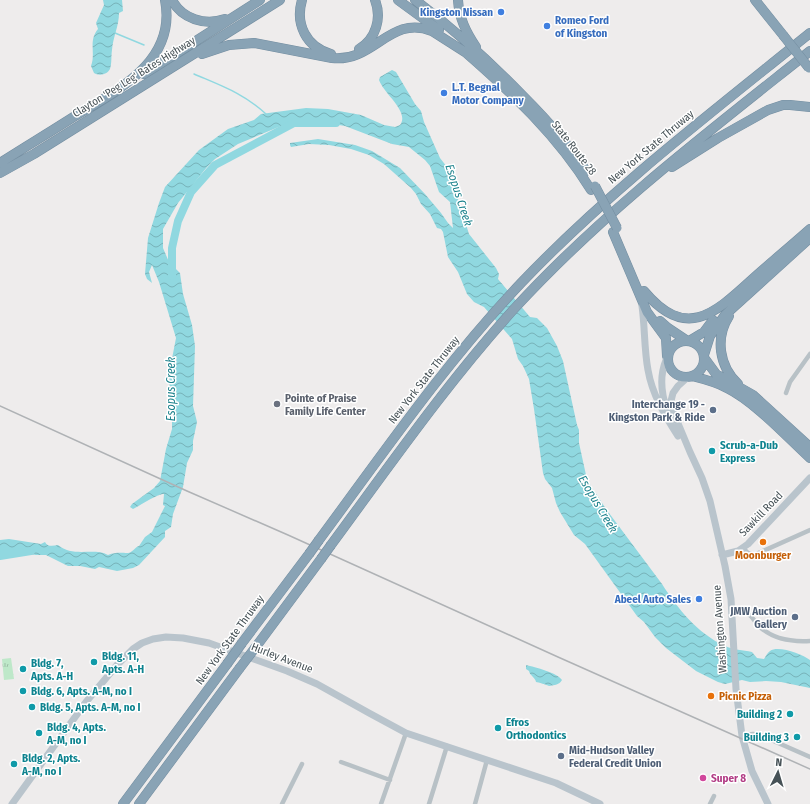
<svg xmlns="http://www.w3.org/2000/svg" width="810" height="804" viewBox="0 0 810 804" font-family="'Fira Sans Condensed',sans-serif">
<defs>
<pattern id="grass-tufts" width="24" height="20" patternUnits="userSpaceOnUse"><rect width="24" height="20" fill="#bee8c9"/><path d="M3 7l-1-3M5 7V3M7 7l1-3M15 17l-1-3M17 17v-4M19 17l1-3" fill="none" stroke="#9cbea6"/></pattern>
<pattern id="water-waves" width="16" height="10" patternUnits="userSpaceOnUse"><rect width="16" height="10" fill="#90d8e0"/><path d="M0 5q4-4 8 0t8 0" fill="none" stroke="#77b2b8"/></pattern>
</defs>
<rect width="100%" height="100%" fill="#eeecec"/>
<path fill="url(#grass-tufts)" d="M11,658L14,679L4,680L2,659Z"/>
<path fill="url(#water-waves)" d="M103,0H122L123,11L119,13C119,26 113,37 112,50C111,56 112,63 110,69C107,75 99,76 94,73L91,66C96,53 88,41 98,29L96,23L104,5Z
M392,70L396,72L415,104L421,111L424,122L440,158L447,167L452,180L469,234L496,268L499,274L498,279L530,317L537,318L547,328L557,346L563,361L577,425L579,430V443L586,475L589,483L606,509L662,584C678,609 697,633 725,646C733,650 743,650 752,652L757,658L764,659C766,656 767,653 770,651C778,645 802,654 810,660V688L781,682L766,681L750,682L742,680L725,684L718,682L696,671L666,648L655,637L644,622L637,616L585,544L574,535L560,512L556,503L552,488L545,479L543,473L534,409L529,379L523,366L518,359L512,339L484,307L474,302L467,294L458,272L448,257L443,232L441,229L437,228L430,214L421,204L416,194L411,188L384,164L369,155L351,149L329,145L309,144L291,147L290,145V143L318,139L355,145L372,151L400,168L425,194L441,213L448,223L453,228L450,202L439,192L430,166L425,160L409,147L392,144L345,126L327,123L310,122L281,126L238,144L215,159L207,167L178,203L163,229V248L169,262L180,273L183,294L192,325L195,346L193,406L197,422L193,441V450L187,463L183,487L173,514L171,527L165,531V537L139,565L133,568L117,571L99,567L95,569L80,566H68L46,555H36L18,552L0,553V540L9,539L41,544L45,542C47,547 53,546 58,545C73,558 94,547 108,555C116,552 120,553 128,553C132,553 135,547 139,546L145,537L152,532L165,506L163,505L164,494C157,494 141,505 133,509L130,507L132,504L154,488L160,481L166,449L172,429V420L169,394L170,369L176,338L159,282L152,265L149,272L152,283L147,279L145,274L148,238L159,203L165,187L199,150L228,129L254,120L261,114L306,108L328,109L361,115L384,125L395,127L400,125C410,112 384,94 379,80L380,77Z
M526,665C535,667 558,673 562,680C559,685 555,685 549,686C547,685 538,682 536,682C535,677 530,676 529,671L526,669Z"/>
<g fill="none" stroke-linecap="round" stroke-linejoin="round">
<path stroke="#90d8e0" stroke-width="1.5" d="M115,33L144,45
M194,74C222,86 243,93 266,114"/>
<path stroke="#90d8e0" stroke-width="8" d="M172,276V248L178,221L191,192L215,165L294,123H336
M0,556L31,551"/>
<g stroke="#748ea1" stroke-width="10">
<path id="highway" d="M172,0C182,19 205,26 225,19
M302,0C295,24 306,47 331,54
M398,0L439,30
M415,0C454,29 489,61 523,96C546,119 568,143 586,171
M458,0C459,18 466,32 476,47
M755,0L783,35
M359,49C376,39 382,18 375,0
M464,51C511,92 558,136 591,190
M202,54L229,45L254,43L332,58C374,63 390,14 432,31L468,54
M144,74L260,0
M0,163C25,147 50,132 75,116C118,90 177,61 165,0
M672,167L718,138L768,110L783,105H790L810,107
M0,173L34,154L280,0
M613,232L647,312L666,338L667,356
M644,291C688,344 718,310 757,275C774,260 792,245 810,229
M729,316C715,338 719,366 738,384
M660,321L668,328L686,340
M668 359a18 18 0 1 1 36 0a18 18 0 1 1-36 0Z
M689,341L704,332L713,320
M704,355L710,336L725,315L810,238
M705,359L716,374L753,395L810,447
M692,376C704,379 716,382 727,388C755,402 786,436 810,458
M319,540C384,452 446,362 522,282C610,190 711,113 810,33
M331,545C390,465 447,383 514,309C603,212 707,133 810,51
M242,643L309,554
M255,648L321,559
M123,804L227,664
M139,804L239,669"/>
</g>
<path stroke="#b8c1c6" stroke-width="4.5" d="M786,393L790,382L810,354
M743,548L748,553L754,555L810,530
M732,612L747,613C753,617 755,622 760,627C773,639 793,642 810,641
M742,736L753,734L760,735L810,757
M341,762L390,780
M282,804L302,764
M381,804L406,733
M429,804L447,746
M475,804L487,760
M710,804L714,796"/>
<path stroke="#b9c4cc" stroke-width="7" d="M642,306C645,327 644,349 648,370C652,394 665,416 678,436
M666,360C659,377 661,393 667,410
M688,377L678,386L673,393L671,401L672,409L690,452L702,478L710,501L725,566L731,599L736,689L742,736L752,771L768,804
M722,555L738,551L748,544L810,478
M12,804L86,702L117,665L133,649L142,643L153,639L166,637L183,638L209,643L287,671L317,684L369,713L406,733L556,783L600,804"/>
<use href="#highway" stroke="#89a3b5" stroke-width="9"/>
<path stroke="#afb2b5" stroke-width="1.5" d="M0,406L187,491L288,535L558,657L810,769"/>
<g stroke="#748ea1" stroke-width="10" stroke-linecap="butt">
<path id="highway-bridge" d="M783,35L809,68
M595,186L617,228
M309,554L319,540
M321,559L331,545
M227,664L242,643
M239,669L255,648"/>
</g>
<use href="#highway-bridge" stroke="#89a3b5" stroke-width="9"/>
</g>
<g fill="#3f7fe0" stroke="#fff" stroke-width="1.5">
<circle cx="501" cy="12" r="4"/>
<circle cx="547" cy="26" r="4"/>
<circle cx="444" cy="93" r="4"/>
<circle cx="699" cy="599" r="4"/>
</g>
<circle fill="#6b7280" stroke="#fff" stroke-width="1.5" cx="277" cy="404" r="4"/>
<g fill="#5c6f8a" stroke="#fff" stroke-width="1.5">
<circle cx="713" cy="410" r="4"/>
<circle cx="795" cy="617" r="4"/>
<circle cx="561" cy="756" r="4"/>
</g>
<g fill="#0f9aa8" stroke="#fff" stroke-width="1.5">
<circle cx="712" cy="451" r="4"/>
<circle cx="94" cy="662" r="4"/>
<circle cx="23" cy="669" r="4"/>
<circle cx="23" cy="691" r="4"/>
<circle cx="32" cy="707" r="4"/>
<circle cx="790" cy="714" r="4"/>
<circle cx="498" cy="728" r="4"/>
<circle cx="39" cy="733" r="4"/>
<circle cx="797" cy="737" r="4"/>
<circle cx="14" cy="764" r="4"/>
</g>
<g fill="#e8710a" stroke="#fff" stroke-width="1.5">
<circle cx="763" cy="542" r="4"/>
<circle cx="711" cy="696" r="4"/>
</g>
<circle fill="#d1479c" stroke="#fff" stroke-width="1.5" cx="703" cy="778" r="4"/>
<g text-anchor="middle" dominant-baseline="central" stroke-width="3" stroke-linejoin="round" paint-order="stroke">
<g font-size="11" font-weight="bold" fill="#366cbe" stroke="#fff" text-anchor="end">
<text x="493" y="12">Kingston Nissan</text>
<text x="555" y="20" text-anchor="start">Romeo Ford<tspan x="555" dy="13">of Kingston</tspan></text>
<text x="452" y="87" text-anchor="start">L.T. Begnal<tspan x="452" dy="13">Motor Company</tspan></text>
<text x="691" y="599">Abeel Auto Sales</text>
</g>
<g font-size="11" fill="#465156" stroke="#fff">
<text transform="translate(134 77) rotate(-32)">Clayton 'Peg Leg' Bates Highway</text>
<text transform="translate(651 147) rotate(-40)">New York State Thruway</text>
<text transform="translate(574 148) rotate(52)">State Route 28</text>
<text transform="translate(424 380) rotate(-52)">New York State Thruway</text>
<text transform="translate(761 514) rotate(-46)">Sawkill Road</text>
<text transform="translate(720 629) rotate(-94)">Washington Avenue</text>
<text transform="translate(230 640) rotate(-54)">New York State Thruway</text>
<text transform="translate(282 658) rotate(21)">Hurley Avenue</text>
</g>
<g font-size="11" font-weight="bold" fill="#5b616d" stroke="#fff" text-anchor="start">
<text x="285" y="398">Pointe of Praise<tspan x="285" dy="13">Family Life Center</tspan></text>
</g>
<g font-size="11" font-weight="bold" fill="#4e5e75" stroke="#fff" text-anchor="end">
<text x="705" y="404">Interchange 19 -<tspan x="705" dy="13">Kingston Park &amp; Ride</tspan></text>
<text x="787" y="611">JMW Auction<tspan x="787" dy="13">Gallery</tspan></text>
<text x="569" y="750" text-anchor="start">Mid-Hudson Valley<tspan x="569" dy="13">Federal Credit Union</tspan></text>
</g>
<g font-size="11" font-weight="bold" fill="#0d838f" stroke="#fff" text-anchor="start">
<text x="720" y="445">Scrub-a-Dub<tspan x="720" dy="13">Express</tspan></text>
<text x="102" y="656">Bldg. 11,<tspan x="102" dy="13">Apts. A-H</tspan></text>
<text x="31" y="663">Bldg. 7,<tspan x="31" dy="13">Apts. A-H</tspan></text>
<text x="31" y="691">Bldg. 6, Apts. A-M, no I</text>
<text x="40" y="707">Bldg. 5, Apts. A-M, no I</text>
<text x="782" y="714" text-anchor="end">Building 2</text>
<text x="506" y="722">Efros<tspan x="506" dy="13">Orthodontics</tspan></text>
<text x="47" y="727">Bldg. 4, Apts.<tspan x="47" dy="13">A-M, no I</tspan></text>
<text x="789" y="737" text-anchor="end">Building 3</text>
<text x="22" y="758">Bldg. 2, Apts.<tspan x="22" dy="13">A-M, no I</tspan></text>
</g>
<g font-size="11" font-weight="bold" fill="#c56008" stroke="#fff">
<text x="763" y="555">Moonburger</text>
<text x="719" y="696" text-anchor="start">Picnic Pizza</text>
</g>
<g font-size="11" font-weight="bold" fill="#b23c85" stroke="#fff" text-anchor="start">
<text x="711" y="778">Super 8</text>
</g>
<g font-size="12" font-style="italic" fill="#1c828c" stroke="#fff">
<text transform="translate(459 195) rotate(72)">Esopus Creek</text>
<text transform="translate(171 389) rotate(-90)">Esopus Creek</text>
<text transform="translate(598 504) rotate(59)">Esopus Creek</text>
</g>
</g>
<g transform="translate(778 772) rotate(5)" stroke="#ffffff" stroke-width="3" paint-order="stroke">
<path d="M0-3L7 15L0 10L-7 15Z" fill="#465156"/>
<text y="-6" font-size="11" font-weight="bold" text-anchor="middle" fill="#465156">N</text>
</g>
</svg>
